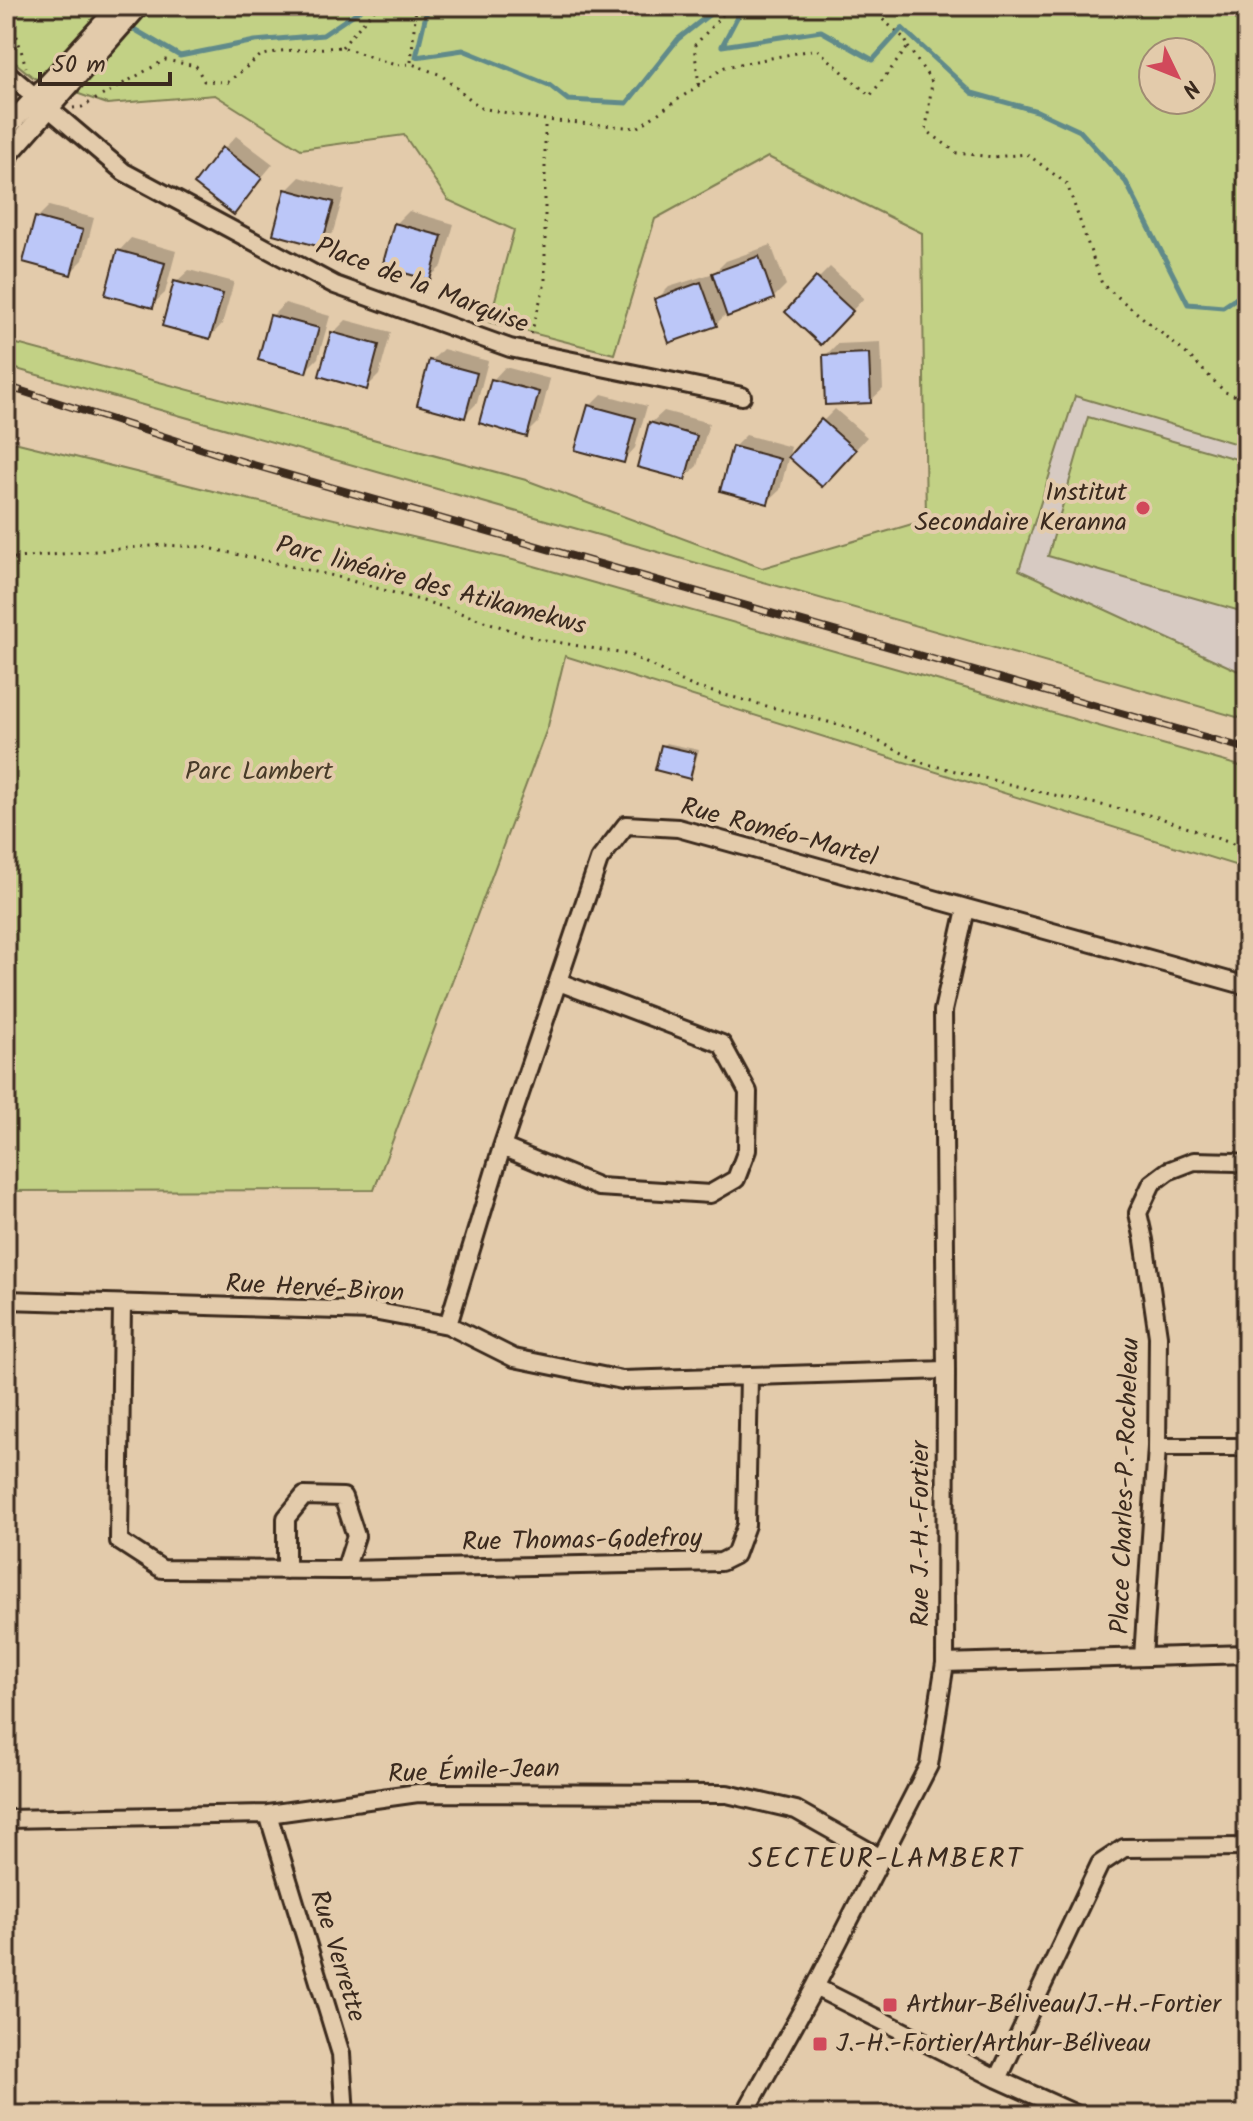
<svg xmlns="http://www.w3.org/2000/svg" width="1253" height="2121" viewBox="0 0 1253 2121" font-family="Kalam,sans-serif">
<rect width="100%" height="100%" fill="#e3cbab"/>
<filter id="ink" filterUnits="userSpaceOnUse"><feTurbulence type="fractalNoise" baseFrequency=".0125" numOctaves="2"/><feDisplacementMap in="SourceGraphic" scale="16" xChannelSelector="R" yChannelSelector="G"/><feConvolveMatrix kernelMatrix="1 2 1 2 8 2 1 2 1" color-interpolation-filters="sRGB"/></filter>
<g filter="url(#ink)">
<path fill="#d7cac2" d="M1075,396L1247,447V675L1019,570Z"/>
<path fill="#c2d185" stroke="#7e7e52" stroke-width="2" fill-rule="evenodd" d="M6,6H1247V447L1075,396L1019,570L1247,675V720L6,366V341L526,480L762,568L926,520L922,233L768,157L655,219L614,354L489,322L514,230L448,200L404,135L301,149L215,95L107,104L34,78L6,55ZM1153,52H1201V100H1153Z
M1088,417L1247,462V613L1048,556Z
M6,440L225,494L513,560L1247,768V869L565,656L548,726L374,1190L6,1191Z"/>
<path fill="#0003" d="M236,136L273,164L233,212L224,149Z
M300,177L345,190L333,232L321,244L287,190Z
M49,206L94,218L83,260L70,273L37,218Z
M409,211L454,224L442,266L429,278L396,224Z
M131,238L176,251L165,293L152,305L119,251Z
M771,245L786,285L773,298L728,312L716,324L656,300L669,287L714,273L726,261Z
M830,267L864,298L834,330L818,279Z
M189,270L234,282L222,324L210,337L176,282Z
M285,303L330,316L318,358L306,370L272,316Z
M346,320L391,332L379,375L367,387L333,333Z
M881,342L883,389L870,401L825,356L837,344Z
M443,349L488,361L477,403L464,416L431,361Z
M505,367L550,379L539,422L527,434L493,380Z
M602,394L647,406L635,448L623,461L590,406Z
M835,409L867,437L835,472L823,421Z
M664,411L709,423L697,466L684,478L651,423Z
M746,435L791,447L780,490L767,502L734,447Z
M666,743L699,750L692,773L689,777L663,746Z"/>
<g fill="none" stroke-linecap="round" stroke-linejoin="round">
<path stroke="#608a8a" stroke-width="5" d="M428,6L416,57L463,50L549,85L568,100L627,103L678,39L720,6
M743,6L722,46L821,31L873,60L902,28L972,93L1037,111L1080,131L1126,182L1188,304L1223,307L1247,291
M127,25L180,56L255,41L323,35L366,6"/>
</g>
<path fill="#bcc7f8" stroke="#3b2a1e" stroke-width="2" d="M222,147L262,178L234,215L194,184Z
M285,189L334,202L321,247L273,234Z
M35,217L83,230L71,275L23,262Z
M394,223L442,236L430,280L382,267Z
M117,250L165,263L153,308L105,295Z
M759,256L774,299L727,317L712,273Z
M816,277L853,311L821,345L785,312Z
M174,281L223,294L210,339L162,326Z
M701,282L717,326L669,343L654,299Z
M270,315L319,328L306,373L258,360Z
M331,332L379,345L367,390L319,376Z
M869,353L871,403L825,405L823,355Z
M429,360L477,373L465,418L417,405Z
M491,379L539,392L527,437L479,423Z
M588,405L636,418L624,463L575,450Z
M821,419L856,450L822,487L788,457Z
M649,422L697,436L685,480L637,467Z
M732,446L780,459L768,504L720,491Z
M661,745L696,753L690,779L655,770Z"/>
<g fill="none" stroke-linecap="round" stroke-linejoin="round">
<g stroke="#3b2a1e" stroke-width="22">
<path id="minor" d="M6,72L124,172L335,285L510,348L742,396
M502,1147L599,1187L710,1194L736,1179L747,1150L748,1092L722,1044L559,982
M6,1300L373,1311L448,1325L514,1358L622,1380L946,1370
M122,1304L119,1541L162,1569L345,1570L721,1562L735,1555L746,1525L749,1377
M448,1325L502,1147L599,860L626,825L678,828L1247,986
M1157,1447H1247
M286,1570V1518L304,1496L343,1497L356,1536L345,1570
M1143,1657L1157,1447L1158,1336L1144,1240L1138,1213L1152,1183L1168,1171L1194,1161L1236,1162L1247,1165
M945,1663L1247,1654
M268,1814L341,2054L345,2115
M6,1819L268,1814L418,1793L727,1794L796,1810L881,1858
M815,1987L998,2079L1078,2115
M998,2079L1100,1864L1124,1848L1247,1847
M744,2115L815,1987L929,1765L945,1663L946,1370L943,1011L966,909"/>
</g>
<g stroke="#3b2a1e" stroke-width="24">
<path id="tertiary" d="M6,129L119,6
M6,157L139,6"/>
</g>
<path stroke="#3b2a1e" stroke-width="3" stroke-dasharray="2 6" stroke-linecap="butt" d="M6,15L13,23L26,67
M342,47L377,6
M908,47L932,82L926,130L957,153L993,157L1027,154L1067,184L1102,284L1189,356L1225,392L1247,400
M411,62L416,6
M699,85L694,46L729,8
M73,108L82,107L165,60L196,66L204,81L228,82L260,56L280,51L342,47L395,65L412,64L441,75L481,108L545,120L637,128L725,67L817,49L870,96L908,47L905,39L881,18L890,6
M531,334L545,283V120
M6,559L162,545L204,547L334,576L437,605L534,638L630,655L694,687L851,728L923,763L1045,793L1158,817L1247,849"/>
<use href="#minor" stroke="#e3cbab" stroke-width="16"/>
<use href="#tertiary" stroke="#e3cbab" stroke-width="18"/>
<g stroke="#3b2a1e" stroke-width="8">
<path id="rail" d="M6,386L250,464L1247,749"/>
</g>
<use href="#rail" stroke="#e3cbab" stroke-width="5" stroke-dasharray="15" stroke-linecap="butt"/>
</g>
</g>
<g fill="#d1495b" stroke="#e3cbab" stroke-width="3">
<circle cx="1143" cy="508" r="8"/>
<rect x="882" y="1997" width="16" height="16" rx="4"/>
<rect x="812" y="2036" width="16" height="16" rx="4"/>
</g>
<g text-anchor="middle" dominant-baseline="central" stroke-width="8" stroke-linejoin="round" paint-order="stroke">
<g font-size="26" fill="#3b2a1e" stroke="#e3cbab">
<text transform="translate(422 286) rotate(21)">Place de la Marquise</text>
<text transform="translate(431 586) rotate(15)">Parc linéaire des Atikamekws</text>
<text transform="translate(779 833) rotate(15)">Rue Roméo-Martel</text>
<text transform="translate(315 1289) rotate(3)">Rue Hervé-Biron</text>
<text transform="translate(1126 1486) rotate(-88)">Place Charles-P.-Rocheleau</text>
<text transform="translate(921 1534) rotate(-90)">Rue J.-H.-Fortier</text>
<text transform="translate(582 1541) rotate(-1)">Rue Thomas-Godefroy</text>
<text transform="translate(474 1772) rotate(-2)">Rue Émile-Jean</text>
<text transform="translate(337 1956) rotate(73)">Rue Verrette</text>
</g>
<g font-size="26" fill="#3b2a1e" stroke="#e3cbab" text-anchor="start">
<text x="1127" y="493" text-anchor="end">Institut<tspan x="1127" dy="30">Secondaire Keranna</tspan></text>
<text x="906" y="2005">Arthur-Béliveau/J.-H.-Fortier</text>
<text x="836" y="2044">J.-H.-Fortier/Arthur-Béliveau</text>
</g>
<g font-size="26" fill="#483b28" stroke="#e3cbab">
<text x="259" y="772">Parc Lambert</text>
</g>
<g font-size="28" letter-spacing="2" fill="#3b2a1e" stroke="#e3cbab">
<text x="886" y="1859">SECTEUR-LAMBERT</text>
</g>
</g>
<rect width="1253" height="2121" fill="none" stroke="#e3cbab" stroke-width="32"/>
<rect x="16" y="16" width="1221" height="2089" fill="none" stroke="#3b2a1e" stroke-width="3" filter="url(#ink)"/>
<g transform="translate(1177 76) rotate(133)"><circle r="38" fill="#e3cbab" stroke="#a08b73" stroke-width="2"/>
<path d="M0-6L14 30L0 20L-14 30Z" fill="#d1495b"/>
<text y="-12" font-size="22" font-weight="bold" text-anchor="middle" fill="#3b2a1e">N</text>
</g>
<path d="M40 72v12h130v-12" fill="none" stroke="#3b2a1e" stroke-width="4"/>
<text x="52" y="72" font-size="24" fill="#3b2a1e" stroke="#e3cbab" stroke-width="6" paint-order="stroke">50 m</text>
</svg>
